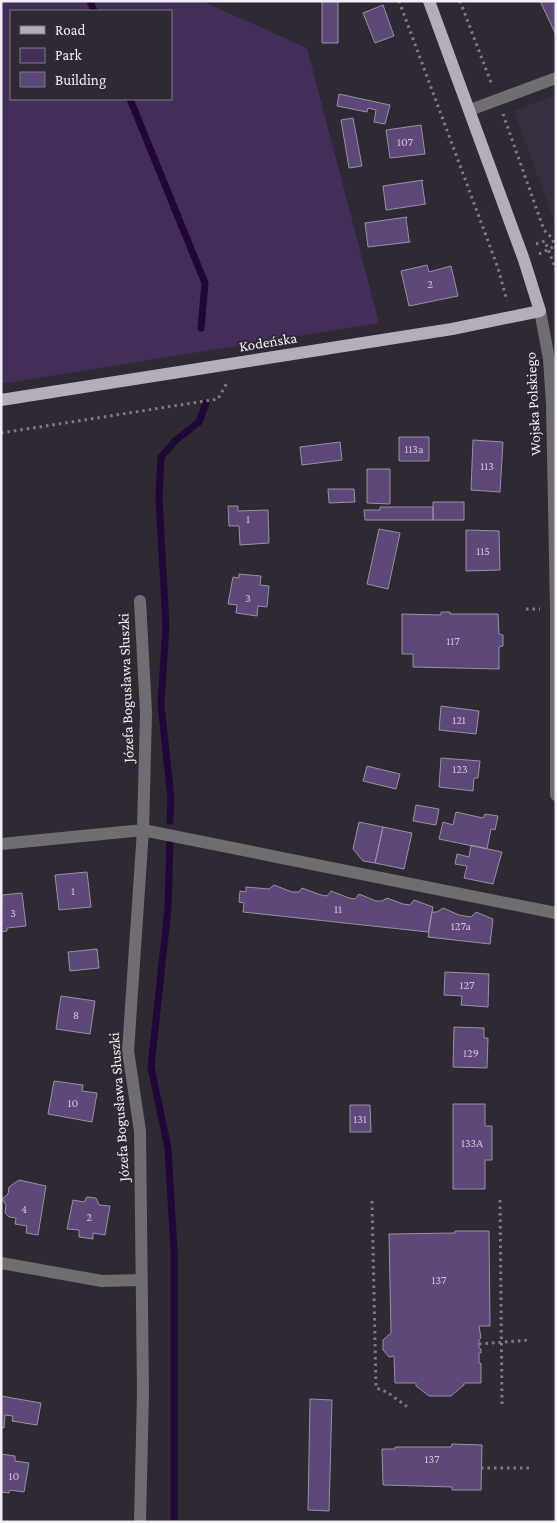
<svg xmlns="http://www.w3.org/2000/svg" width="557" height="1523" viewBox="0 0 557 1523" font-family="'Crimson Pro',serif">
<rect width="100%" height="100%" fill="#2e2933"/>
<path fill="#362f3f" d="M556,95V226L514,111Z"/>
<path fill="#422e58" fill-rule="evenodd" d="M1,1H202L307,48L379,323L1,384ZM11,11H171V99H11Z"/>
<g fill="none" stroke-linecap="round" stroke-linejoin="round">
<path stroke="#200735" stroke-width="7" d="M90,1L94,11
M130,99L205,283L201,328
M170,821L171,798L161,705L166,625L159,498L161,457L176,440L199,422L206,403
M170,843L168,908L151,1067L168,1148L174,1251V1522"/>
</g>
<path fill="#5e4779" stroke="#96919e" d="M322,1H338V43H322Z
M540,1H556V35Z
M383,5L394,36L375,43L363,13Z
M339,94L390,105L385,124L374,122L376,110L368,108L367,112L337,106Z
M353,118L362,166L349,168L341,120Z
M421,125L425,154L390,158L386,130Z
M423,180L422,182L425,203L426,204L386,210L383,186Z
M407,217L406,219L409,240L410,242L368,247L365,223Z
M427,265L429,272L451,266L458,296L409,306L401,271Z
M399,437H429V461H399Z
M473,440L503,442L500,492L471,490Z
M340,442L342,460L302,465L300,447Z
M367,469H390V504L367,503Z
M328,489H354L355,502L329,503Z
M433,502H464V520H433Z
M228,506H238V511L268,510L269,543L240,545L239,526H229Z
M380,507H433V520H365L364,510H380Z
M379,529L400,533L388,589L367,584Z
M466,530L499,531L500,570L466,571Z
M239,574L261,576L260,585L269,586L267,607L258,606L257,616L236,613L237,605L228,604L233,577L239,578Z
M441,612H450V614H498L499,634L503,635V646L499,647V669L413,667V654H402V614L441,615Z
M441,706L479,711L476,734L439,730Z
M441,758L480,761L478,778H474L473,791L439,787Z
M367,766L400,774L396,789L363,781Z
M416,805L439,809L436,825L413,821Z
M456,812L483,818L485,814L498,816L495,830L491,829L487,849L439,839L443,822L453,825Z
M359,822L383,827L375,863L363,861L353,849Z
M383,827L412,833L404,869L375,863Z
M471,845L502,852L493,884L464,878L467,866L455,864L457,854L469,857Z
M87,872L91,907L59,910L55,875Z
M274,885L292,892H299L302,888L321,895L327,896L331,891L349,898L355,899L359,894L376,901H382L387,898L403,904L410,905L414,900L433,907L428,932L243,912L244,903L239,902L240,891L246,892V887L269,889Z
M22,893L26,926L7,928V931L1,932L2,895Z
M443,908L459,915L471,917L476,912L493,919L490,944L428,937L432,912H437Z
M97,949L99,968L70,971L68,952Z
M445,972L489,974L488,1007L461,1005L462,996L444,995Z
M61,996L95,1001L90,1034L56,1029Z
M454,1027L484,1028V1038H488L487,1068L453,1067Z
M54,1081L83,1085L82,1091L97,1093L92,1122L48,1114Z
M453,1104H485V1126H492V1160H485V1189H453Z
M350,1105H370L371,1132H350Z
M19,1180L46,1186L38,1235L26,1233L27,1226L15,1224L16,1218L9,1217L5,1213L6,1205L2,1199L8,1194L9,1187Z
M87,1197L96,1198L99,1205L110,1206L105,1235L93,1233V1239L79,1237V1230L67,1229L73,1200L84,1202Z
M455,1231H489L490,1326H479L481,1338L479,1340V1348L481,1349V1353H479V1363H481V1383H464V1385L451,1396H429L416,1386V1383H395L394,1356L389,1357L383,1350V1340L391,1333L389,1234L455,1233Z
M1,1396L41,1403L37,1425L12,1421L13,1416L5,1415L4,1428L1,1427Z
M310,1399L332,1400L329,1511L308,1510Z
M452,1444L482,1445L481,1490H452V1487L383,1485L382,1449H395V1447H451Z
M1,1454L15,1456V1461L29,1463L24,1492L10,1490L9,1493L1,1492Z"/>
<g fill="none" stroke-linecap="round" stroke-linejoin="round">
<path stroke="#7e7a82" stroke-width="3" stroke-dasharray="2.5 4" stroke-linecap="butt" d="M399,1L498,268L507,301
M460,1L492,85
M503,114L544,230L552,238L556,248
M536,244L545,241L556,270
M539,254L555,246
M1,433L218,399L228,381
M526,609H540
M500,1200L502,1406
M372,1201L376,1388L387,1392L409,1408
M479,1344L529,1340
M481,1468H531"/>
<path stroke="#6f6d72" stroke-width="12" d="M470,110L556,78
M540,311L549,359L552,404L556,609V795
M1,844L143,830L556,913
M1,1263L102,1281L140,1280
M140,1522L143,1393L140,1131L128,1051L143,830L146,712L140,601"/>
<path stroke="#b3aeb9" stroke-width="12" d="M1,400L452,329L540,311L524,260L429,1"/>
</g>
<g text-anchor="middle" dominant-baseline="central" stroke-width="4" stroke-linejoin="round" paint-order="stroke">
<g font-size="12" fill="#ccc4d6">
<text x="405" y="142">107</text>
<text x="430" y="284">2</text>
<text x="414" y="449">113a</text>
<text x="487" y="466">113</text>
<text x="248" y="519">1</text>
<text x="483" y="551">115</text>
<text x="248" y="598">3</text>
<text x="453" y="641">117</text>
<text x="459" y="720">121</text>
<text x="460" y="769">123</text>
<text x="73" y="891">1</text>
<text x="338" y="909">11</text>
<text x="13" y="913">3</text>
<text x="461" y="926">127a</text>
<text x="467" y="985">127</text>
<text x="76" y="1015">8</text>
<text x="471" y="1053">129</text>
<text x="73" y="1103">10</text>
<text x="360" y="1119">131</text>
<text x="472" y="1143">133A</text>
<text x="24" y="1209">4</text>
<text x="89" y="1217">2</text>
<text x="439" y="1280">137</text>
<text x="432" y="1459">137</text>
<text x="14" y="1476">10</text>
</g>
<g font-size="15" fill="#f1eef5" stroke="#2e2933">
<text transform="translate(268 342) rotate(-9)">Kodeńska</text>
<text transform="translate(533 404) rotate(-93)">Wojska Polskiego</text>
<text transform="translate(126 688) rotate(-92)">Józefa Bogusława Słuszki</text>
<text transform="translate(119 1107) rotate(-94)">Józefa Bogusława Słuszki</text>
</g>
</g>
<rect width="557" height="1523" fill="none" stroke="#f1eef5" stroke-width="5"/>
<rect x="10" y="10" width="162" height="90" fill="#2e2933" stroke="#7c7881"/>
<rect x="20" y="26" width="25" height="8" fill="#b3aeb9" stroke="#7c7881"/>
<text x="55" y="35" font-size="15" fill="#f1eef5">Road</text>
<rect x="20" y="48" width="25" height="15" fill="#422e58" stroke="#7c7881"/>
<text x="55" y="60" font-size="15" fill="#f1eef5">Park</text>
<rect x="20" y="72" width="25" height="15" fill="#5e4779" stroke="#7c7881"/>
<text x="55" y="85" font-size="15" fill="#f1eef5">Building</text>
</svg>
